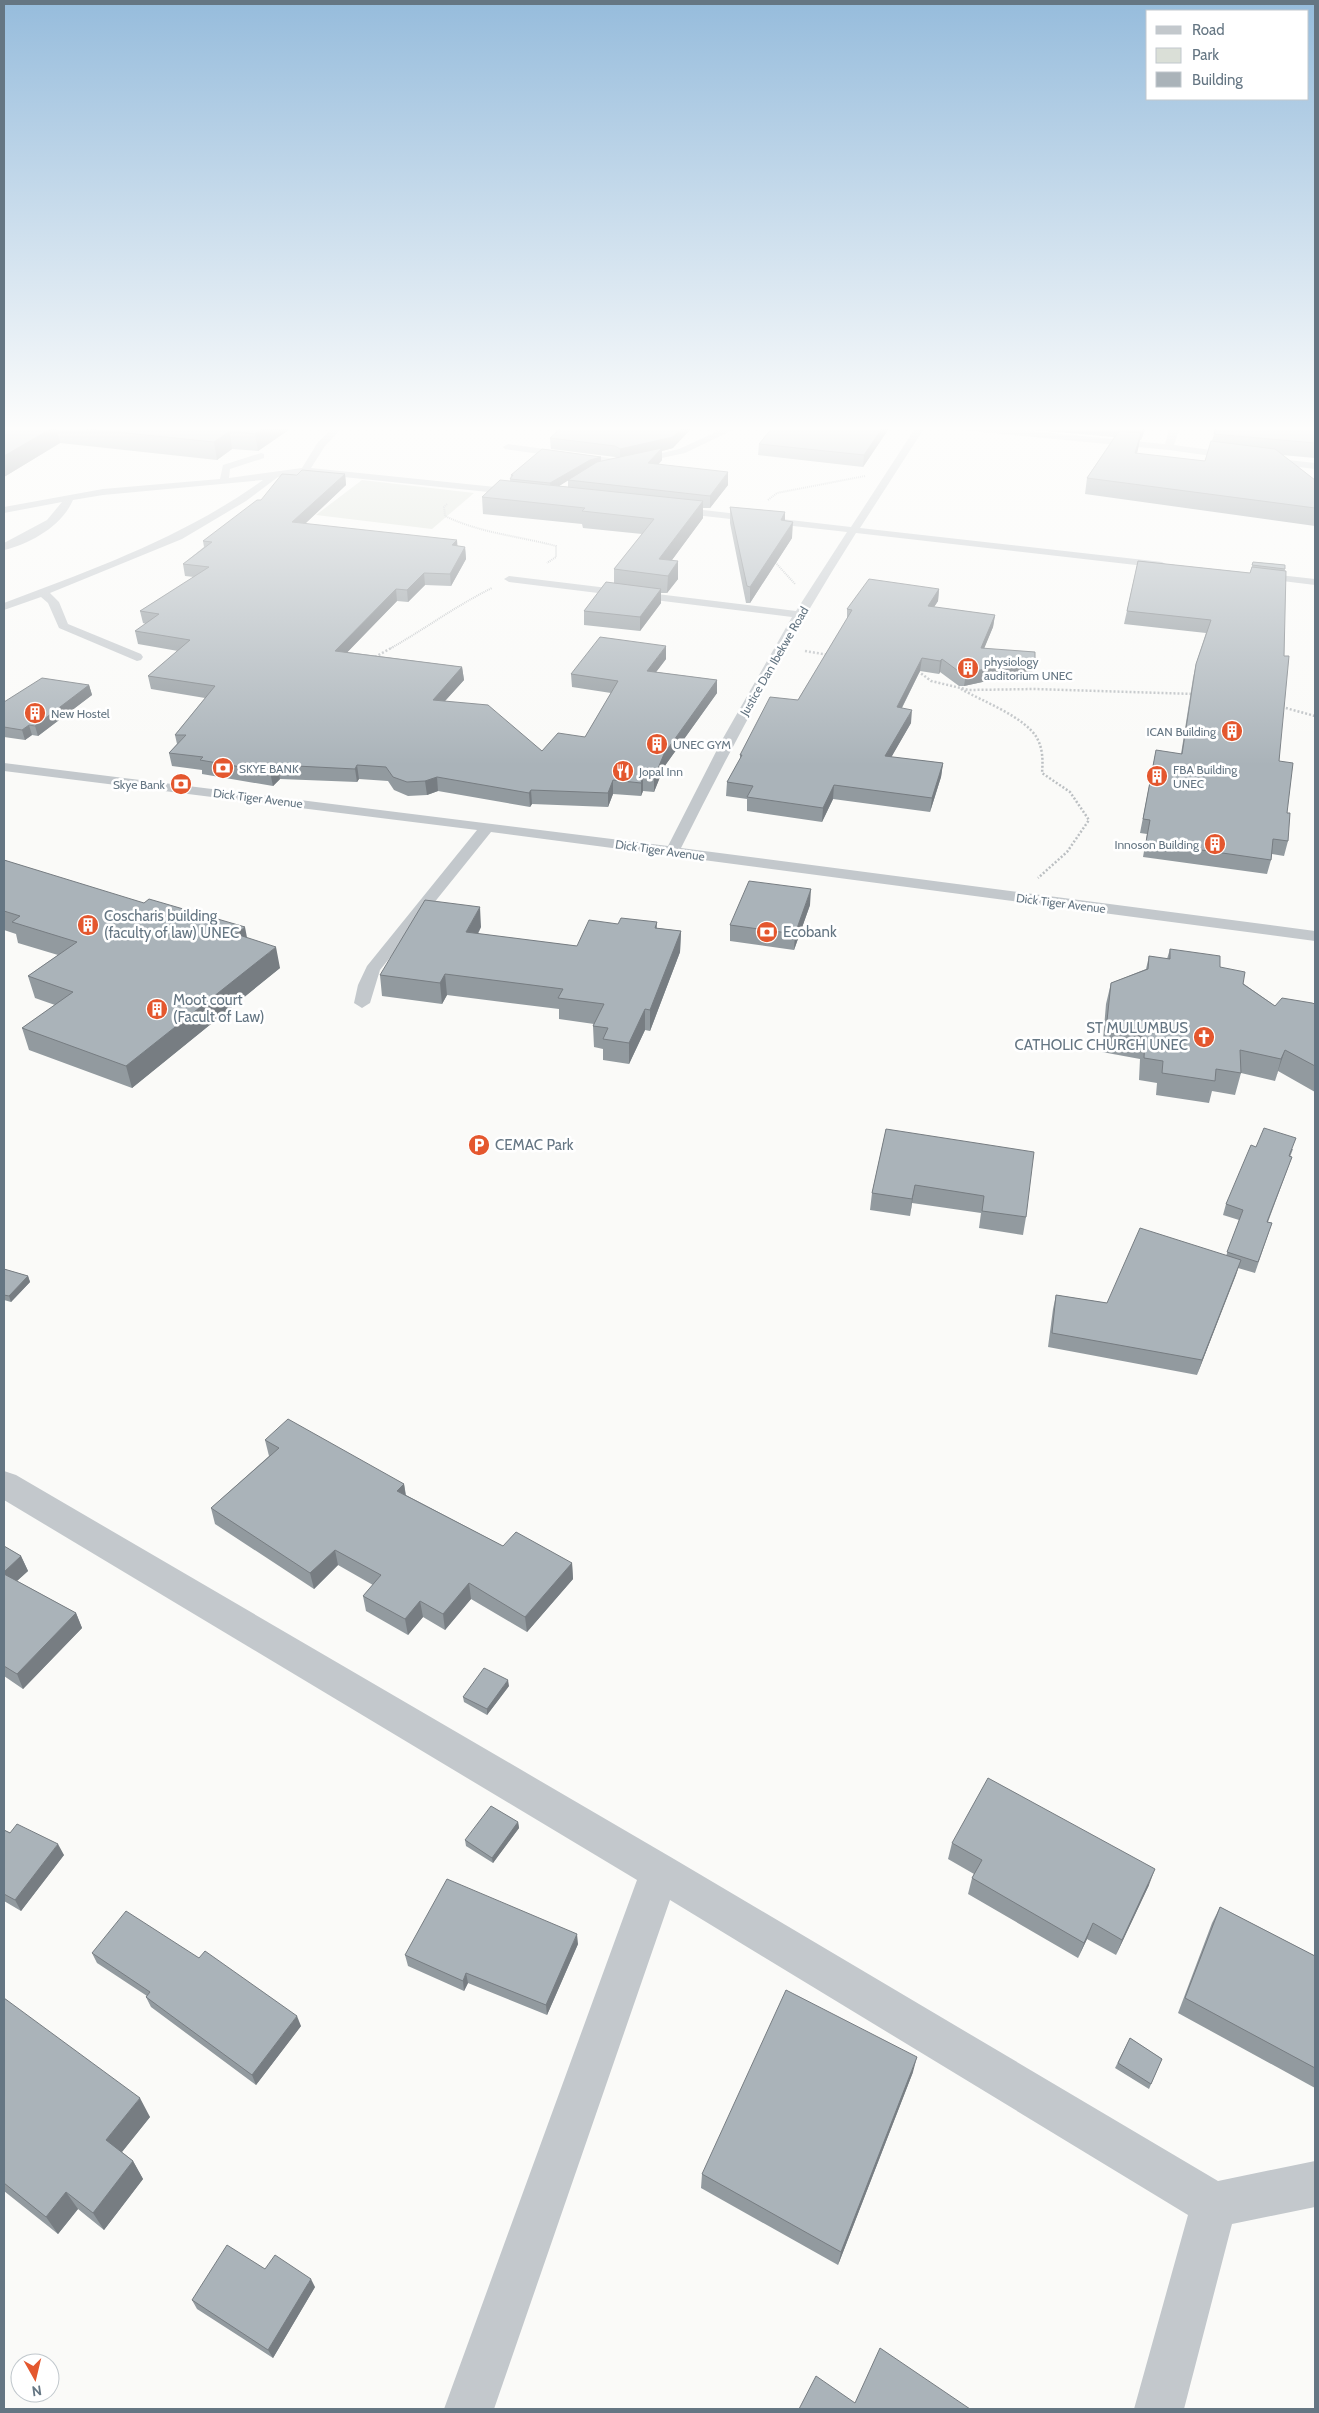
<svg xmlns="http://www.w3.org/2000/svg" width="1319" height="2413" viewBox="0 0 1319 2413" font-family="Cabin,sans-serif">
<rect width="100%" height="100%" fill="#fafaf8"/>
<path fill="#dadfd7" d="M362,480L474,493L432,529L316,515Z"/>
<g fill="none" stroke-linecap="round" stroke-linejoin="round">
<path stroke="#bbbfc2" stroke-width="2" stroke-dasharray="1 1" stroke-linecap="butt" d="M768,500L777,493L865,476
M447,504L444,507L445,516C480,533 518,536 556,546V557L547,563
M774,561L795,584
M391,648C425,629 457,605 492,588"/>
<path stroke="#bbbfc2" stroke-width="2.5" stroke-dasharray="2 2" stroke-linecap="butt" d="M805,651L829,655
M375,657L393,647
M918,671L931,681L969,690L1035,689L1194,694
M961,689C982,701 1025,717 1037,738C1043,749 1043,761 1042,773L1070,792L1089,820L1067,852L1038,878
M1282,707L1315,716"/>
<path fill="#c3c8cc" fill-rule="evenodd" d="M334,427H343L325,446L311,468L516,489L521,492L516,495L305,473L278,477L246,501L182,539L50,593L59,602L68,624L141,654L143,657L141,660L137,661L59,628L48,603L41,597L4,610V603C94,569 184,537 263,480L103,495L73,500C62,526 30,544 4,550V543L47,520L62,502L4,513V507L103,489L220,479L223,465L261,453L264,454V458L230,469L229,478L302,468L318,442Z
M727,427H739L685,453L638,463L633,460L679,449Z
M916,427H925L860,528L1162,562L1167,565L1162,568L856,533C791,635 735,740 681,848L1315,931V941L491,832L380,970L370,1003L362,1008L354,1003L358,985L367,966L477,830L4,771V763L668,846L722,740L792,617L509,582L504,579L509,576L796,611L847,532L677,513L672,510L677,507L851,527Z
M957,427H991L1165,444L1170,427H1180L1174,445L1233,453L1238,456L1233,459L1169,450L961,430Z
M508,444L624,460L629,463L624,466L505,449L503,447Z
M1270,458L1315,463V469L1267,463V459Z
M1261,573L1315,579V585L1257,578V574Z"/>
<path fill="#c3c8cc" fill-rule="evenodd" d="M4,1471L16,1475L674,1859L1218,2181L1315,2161V2207L1232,2224L1184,2409H1134L1188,2215L670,1900L494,2409H444L637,1880L4,1500Z"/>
</g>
<path fill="#929a9f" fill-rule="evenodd" d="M4,427H293L258,451L232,449L217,460L60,443L4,477Z
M764,427H890L863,467L758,455L759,444L772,428Z
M998,427H1146L1141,440H1140L1137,454L1205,461L1212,441L1214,434L1315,427V458L1282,455L1315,480V526L1085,494L1087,478L1114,437Z
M550,438L673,448L662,451V460L658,465L728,485L710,508H703V518L671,561L678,579L667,593H661V603L640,631L584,625V611L614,583V569L642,534L583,528L582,524L483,514L482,497L510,481L511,475L601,457V462L617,458L615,457L551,449ZM568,480V487L559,486Z
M345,474L346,485L305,524L465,547L466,559L451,586L425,585L408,602L397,601L347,652L462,667L464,680L445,701L542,751L585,737L611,693L572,687L571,674L666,659L656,672L717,680V693L664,767L654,792L643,791L641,796L613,794L608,807L532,804L530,807L438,791L427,795L408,796L394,790L388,781L359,779L357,782L280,779L273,786L202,774V770L172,766L169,753L177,744L175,735L205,698L151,689L148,676L178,651L138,644L135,631L146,624L143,623L140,611L194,577L185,576L183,564L204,547L203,541L297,475Z
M730,507L785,512V521L792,538L750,603H746L730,523Z
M1138,561L1250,573L1253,562L1285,565L1279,761L1287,813L1288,841L1284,856L1272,854L1271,860L1267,874L1143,857L1147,834L1140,833L1156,750L1181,754L1193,678L1196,664L1206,633L1124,624Z
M939,589L938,601L934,607L995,615L993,627L984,648L1035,658L1033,671L964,686H959L940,672L939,674L920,671L902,708L911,723L891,757L943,763L941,777L930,812L833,799L822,822L747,811V799L726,796L727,782L740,760V755L798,700L847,619V609Z
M89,685L92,695L38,736L32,735L25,740L4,737V702Z
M4,860L247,938L280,968L132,1088L29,1050L22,1028L55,1005L35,998L28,976L58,955L18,943L16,934L4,930Z
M810,905L794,950L730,941V925Z
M657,922V928L681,931L680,952L650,1031L645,1030L629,1064L603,1060V1049L594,1047L593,1026L594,1024L559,1019V1009L447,995L442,1004L382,996L380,975L481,927L478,934L577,946L618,924Z
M1170,949L1220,967L1275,1006L1315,1004V1092L1278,1071L1275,1081L1241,1073L1235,1095L1212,1091L1209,1103L1156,1095L1157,1083L1139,1080L1140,1059L1102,1052L1106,1004L1111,983L1146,969L1149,956L1167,959Z
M886,1129L1026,1217L1023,1235L979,1228L981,1213L912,1203L910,1216L870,1210L872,1193Z
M1256,1147L1293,1149L1290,1157H1292L1268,1222L1272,1223L1255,1273L1238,1268L1197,1375L1048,1347L1053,1309L1056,1295L1107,1303L1226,1256L1239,1220L1223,1215L1226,1204Z
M4,1269L28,1276L30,1282L11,1302L4,1300Z
M265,1440L404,1484L406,1495L503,1546L572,1563L573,1579L527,1632L471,1599L445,1630L423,1617L408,1635L366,1611L363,1596L373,1585L338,1565L314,1589L215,1524L211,1508L269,1456Z
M4,1546L21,1556L28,1571L17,1581L76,1613L82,1628L23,1689L4,1676Z
M509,1686L487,1715L464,1702L463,1697Z
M518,1822L519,1828L493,1863L466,1846L465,1840Z
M4,1830L64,1855L21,1911L4,1901Z
M952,1843L1149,1885L1116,1955L1087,1939L1078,1958L968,1894L972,1878L974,1874L948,1859Z
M1220,1907L1315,1956V2088L1178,2013L1212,1923Z
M578,1944L547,2015L468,1983L464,1991L408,1966L405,1955Z
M92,1953L301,2026L256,2085L151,2007L146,1997L147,1996L97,1963Z
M4,1998L150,2117L122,2152L133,2161L143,2179L104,2230L78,2209L58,2234L4,2191Z
M1130,2038L1162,2059L1149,2089L1115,2068Z
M913,2072L838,2265L701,2188L702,2174Z
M265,2269L315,2287L273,2358L197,2309L192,2300Z"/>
<path fill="#777d82" d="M54,427H57L60,443L4,477V456Z
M265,427H293L258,451L255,434Z
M683,427H693L673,448L662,451V460L648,476L620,460V449Z
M883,427H890L863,467L864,455Z
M1143,427H1146L1141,440Z
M230,431L232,449L217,460L214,442Z
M1141,433L1138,449L1132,469L1135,453Z
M601,457V465L590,467L551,491L550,483L590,460Z
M728,472V485L710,508V496Z
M345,474L346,485L294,534L292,522Z
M703,501V518L661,575L659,559Z
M785,512V528L781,520Z
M793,522L792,538L750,603V587Z
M457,540L458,552L452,545Z
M465,547L466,559L451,586L450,574Z
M678,561V579L667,593L668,576Z
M424,573L425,585L408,602L407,590Z
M396,589L397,601L336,664L335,651Z
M661,589V603L640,631V617Z
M939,589L938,601L926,619L928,606Z
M995,615L993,627L979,661L981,648Z
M666,646V659L647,684V671Z
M922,658L920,671L895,721L897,707Z
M1035,658L1033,671L964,686L966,673Z
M942,659L940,672L939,674L940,661Z
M462,667L464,680L434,713L433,700Z
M717,680V693L664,767L654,792V778L664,754Z
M89,685L92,695L38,736L35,726Z
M912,710L911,723L884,770L885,756Z
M29,725L32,735L25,740L22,730Z
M943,763L941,777L930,812L932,798Z
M277,765L280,779L273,786L270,772Z
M357,765L359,779L357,782L355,769Z
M437,777L438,791L427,795L425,781Z
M643,777V791L641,796V783Z
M613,780V794L608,807V793Z
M834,785L833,799L822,822L823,808Z
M531,790L532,804L530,807L529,793Z
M811,889L810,905L794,950L795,934Z
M480,907L481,927L467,953L466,932Z
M245,927L249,948L236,934Z
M681,931L680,952L650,1031V1010Z
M276,947L280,968L132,1088L126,1066Z
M445,974L447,995L442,1004L440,983Z
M645,1009V1030L629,1064V1043Z
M1285,1050L1278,1071L1275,1081L1281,1059Z
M915,1185L912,1203L910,1216L912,1199Z
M1241,1260L1236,1275L1197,1375L1202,1360Z
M28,1276L30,1282L11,1302L9,1296Z
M404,1484L406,1499L397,1491Z
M335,1550L338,1565L314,1589L310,1573Z
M21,1556L28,1571L9,1588L4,1575V1572Z
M572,1563L573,1579L527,1632L525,1617Z
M469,1583L471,1599L445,1630L443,1614Z
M420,1601L423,1617L408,1635L405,1619Z
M76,1613L82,1628L23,1689L17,1674Z
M508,1680L509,1686L487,1715V1709Z
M518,1822L519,1828L493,1863L492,1858Z
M58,1844L64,1855L21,1911L15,1900Z
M1155,1869L1149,1885L1116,1955L1122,1940Z
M1093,1923L1087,1939L1078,1958L1084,1943Z
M577,1934L578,1944L547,2015L546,2005Z
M466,1973L468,1983L464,1991L463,1981Z
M297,2016L301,2026L256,2085L252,2075Z
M917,2057L913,2072L838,2265L841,2252Z
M140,2098L150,2117L117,2158L106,2140Z
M133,2161L143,2179L104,2230L93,2213Z
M66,2192L78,2209L58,2234L46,2217Z
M311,2279L315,2287L273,2358L268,2350Z"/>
<path fill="#aab3b9" stroke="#777d82" d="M4,427H54L4,456Z
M68,427H265L255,434L230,431L214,442Z
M562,427H683L673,437L620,449L615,446L550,438Z
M773,427H883L864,455L759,444Z
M1216,427H1315V443L1214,434Z
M1119,431L1141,433L1135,453L1205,461L1211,441L1275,449L1315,480V508L1087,478Z
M662,448L648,463L728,472L710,496L568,480L597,462Z
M542,449L601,457L590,460L550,483L510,479L513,475H511Z
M302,470L345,474L292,522L457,540L452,545L465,547L450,574L424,573L407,590L396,589L335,651L462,667L433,700L488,705L542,751L558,733L585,737L618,681L571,674L600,637L666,646L647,671L717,680L664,754L654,778L643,777L641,783L613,780L608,793L531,790L529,793L437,777L425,781L407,782L393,777L386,767L357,765L355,769L277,765L270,772L200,760L203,757L169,753L186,735H175L215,686L148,676L190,640L135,631L159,614L140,611L209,567L183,564L212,542L203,541L257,500H261L282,474L297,475Z
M500,480L703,501L659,559L678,561L668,576L614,569L654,519L582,511L585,508L482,497Z
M730,507L785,512L781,520L793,522L750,587L747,586Z
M1138,561L1250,573L1252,567L1286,571L1284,656H1289L1279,761L1293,763L1287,813H1290L1288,841L1273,839L1271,860L1146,842L1150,820L1143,819L1156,750L1182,754L1196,664L1211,620L1127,611Z
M1253,562L1285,565V569L1252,565Z
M869,579L939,589L928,606L995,615L981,648L1035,652V658L966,673H961L942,659L940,661L922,658L897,707L912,710L885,756L943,763L932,798L834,785L823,808L747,797L753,786L727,782L742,755H740L770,697L798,700L852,610L847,609Z
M606,582L661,589L640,617L584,611Z
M42,678L89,685L35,726L29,725L22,730L4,727V702Z
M4,860L144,903L149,899L245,927L236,934L276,947L126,1066L22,1028L73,992L28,976L77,942L12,922L20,916L4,911Z
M749,881L811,889L795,934L730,925Z
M425,900L480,907L466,932L577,946L589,920L618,924L621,918L657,922L655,928L681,931L650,1010L645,1009L629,1043L603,1039L608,1028L593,1026L604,1004L558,998L563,989L445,974L440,983L380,975Z
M1170,949L1220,956V967L1245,972L1243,984L1275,1006L1282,998L1312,1003L1315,1004V1066L1285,1050L1281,1059L1240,1050L1241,1073L1216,1069L1215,1081L1162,1073L1163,1061L1144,1058L1145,1037L1106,1030L1111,983L1148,969L1149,956L1170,959Z
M1264,1128L1296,1138L1289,1156L1292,1157L1267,1222L1272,1223L1258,1262L1227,1252L1243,1210L1226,1204L1251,1145L1256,1147Z
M886,1129L1034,1152L1026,1217L982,1211L984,1196L915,1185L912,1199L872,1193Z
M1140,1228L1241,1260L1202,1360L1052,1333L1056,1295L1107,1303Z
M4,1269L28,1276L9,1296L4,1295Z
M288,1419L404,1484L397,1491L503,1546L516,1532L572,1563L525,1617L469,1583L443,1614L420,1601L405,1619L363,1596L381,1575L335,1550L310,1573L211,1508L279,1448L265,1440Z
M4,1546L21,1556L4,1572Z
M4,1574L76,1613L17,1674L4,1666Z
M484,1668L508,1680L487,1709L463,1697Z
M988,1778L1155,1869L1122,1940L1093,1923L1084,1943L972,1878L982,1860L952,1843Z
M491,1806L518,1822L492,1858L465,1840Z
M17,1824L58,1844L15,1900L4,1894V1830L10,1833Z
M447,1879L577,1934L546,2005L466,1973L463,1981L405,1955Z
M1220,1907L1315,1956V2068L1185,1998Z
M126,1911L199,1958L205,1951L297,2016L252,2075L146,1997L150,1992L92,1953Z
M786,1990L917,2057L841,2252L702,2174Z
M4,1998L140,2098L106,2140L133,2161L93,2213L66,2192L46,2217L4,2183Z
M1130,2038L1162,2059L1151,2084L1118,2063Z
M227,2245L265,2269L275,2255L311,2279L268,2350L192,2300Z
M880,2348L970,2409H799L816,2376L855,2403Z"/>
<linearGradient id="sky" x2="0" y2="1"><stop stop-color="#96bcdc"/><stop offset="0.56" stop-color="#fdfdfc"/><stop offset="1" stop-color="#fdfdfc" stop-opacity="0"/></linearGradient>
<rect width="1319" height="765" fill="url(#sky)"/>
<defs>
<g id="building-disc" transform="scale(1.125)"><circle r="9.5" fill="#e4572e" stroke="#fff"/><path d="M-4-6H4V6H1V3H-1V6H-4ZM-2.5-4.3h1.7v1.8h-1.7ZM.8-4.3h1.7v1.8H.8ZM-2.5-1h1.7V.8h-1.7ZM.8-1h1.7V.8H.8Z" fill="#fff"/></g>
<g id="bank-disc" transform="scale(1.125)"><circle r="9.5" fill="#e4572e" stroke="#fff"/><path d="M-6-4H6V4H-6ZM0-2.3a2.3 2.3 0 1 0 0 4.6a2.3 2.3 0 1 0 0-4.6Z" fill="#fff"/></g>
<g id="restaurant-disc" transform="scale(1.125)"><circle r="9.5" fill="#e4572e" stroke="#fff"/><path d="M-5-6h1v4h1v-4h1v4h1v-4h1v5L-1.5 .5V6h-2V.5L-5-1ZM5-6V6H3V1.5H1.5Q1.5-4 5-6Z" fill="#fff"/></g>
<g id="church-disc" transform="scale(1.125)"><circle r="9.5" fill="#e4572e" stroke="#fff"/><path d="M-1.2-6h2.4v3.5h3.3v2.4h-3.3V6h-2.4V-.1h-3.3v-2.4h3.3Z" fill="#fff"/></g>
<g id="parking-disc" transform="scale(1.125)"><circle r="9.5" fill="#e4572e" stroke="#fff"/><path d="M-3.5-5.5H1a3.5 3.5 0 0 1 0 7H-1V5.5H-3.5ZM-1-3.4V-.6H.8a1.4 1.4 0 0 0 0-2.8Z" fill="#fff"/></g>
</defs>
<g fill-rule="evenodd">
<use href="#building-disc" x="968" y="668"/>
<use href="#building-disc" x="35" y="713"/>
<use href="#building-disc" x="1232" y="731"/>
<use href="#building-disc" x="657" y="744"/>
<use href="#bank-disc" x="223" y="768"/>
<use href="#restaurant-disc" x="623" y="771"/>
<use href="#building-disc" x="1157" y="776"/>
<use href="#bank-disc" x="181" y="784"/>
<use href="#building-disc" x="1215" y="844"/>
<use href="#building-disc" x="88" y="925"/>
<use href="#bank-disc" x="767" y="932"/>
<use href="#building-disc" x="157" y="1009"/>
<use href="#church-disc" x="1204" y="1037"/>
<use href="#parking-disc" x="479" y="1145"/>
</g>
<g text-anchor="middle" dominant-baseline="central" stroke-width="5" stroke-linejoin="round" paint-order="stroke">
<g font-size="12" fill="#657683" stroke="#fff">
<text transform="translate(774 661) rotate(-60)">Justice Dan Ibekwe Road</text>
<text transform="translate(258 798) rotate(7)">Dick Tiger Avenue</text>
<text transform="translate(660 850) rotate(8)">Dick Tiger Avenue</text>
<text transform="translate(1061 903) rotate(7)">Dick Tiger Avenue</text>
</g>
<g font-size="12" fill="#657683" stroke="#fff" text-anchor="start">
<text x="984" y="661">physiology<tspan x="984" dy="14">auditorium UNEC</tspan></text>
<text x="51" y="713">New Hostel</text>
<text x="1216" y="731" text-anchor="end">ICAN Building</text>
<text x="673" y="744">UNEC GYM</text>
<text x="239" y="768">SKYE BANK</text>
<text x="1173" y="769">FBA Building<tspan x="1173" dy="14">UNEC</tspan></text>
<text x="639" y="771">Jopal Inn</text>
<text x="165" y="784" text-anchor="end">Skye Bank</text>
<text x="1199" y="844" text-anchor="end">Innoson Building</text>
</g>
<g font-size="15" fill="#657683" stroke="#fff" text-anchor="start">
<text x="104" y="916">Coscharis building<tspan x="104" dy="17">(faculty of law) UNEC</tspan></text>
<text x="783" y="932">Ecobank</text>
<text x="173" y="1000">Moot court<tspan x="173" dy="17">(Facult of Law)</tspan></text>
<text x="1188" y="1028" text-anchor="end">ST MULUMBUS<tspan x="1188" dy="17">CATHOLIC CHURCH UNEC</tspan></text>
<text x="495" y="1145">CEMAC Park</text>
</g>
</g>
<rect width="1319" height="2413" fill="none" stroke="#657683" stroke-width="10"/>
<rect x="1146" y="10" width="162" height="90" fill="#ffffff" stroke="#c1c8cd"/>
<rect x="1156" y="26" width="25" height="8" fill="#c3c8cc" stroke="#c1c8cd"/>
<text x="1192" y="35" font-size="15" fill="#657683">Road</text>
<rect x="1156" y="48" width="25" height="15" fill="#dadfd7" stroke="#c1c8cd"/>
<text x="1192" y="60" font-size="15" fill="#657683">Park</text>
<rect x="1156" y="72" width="25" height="15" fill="#aab3b9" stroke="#c1c8cd"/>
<text x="1192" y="85" font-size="15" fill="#657683">Building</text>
<g transform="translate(35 2378) rotate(172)"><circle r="24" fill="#ffffff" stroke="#c1c8cd"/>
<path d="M0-4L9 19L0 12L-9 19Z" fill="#e4572e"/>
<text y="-8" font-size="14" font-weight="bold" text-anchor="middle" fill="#657683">N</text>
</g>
</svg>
